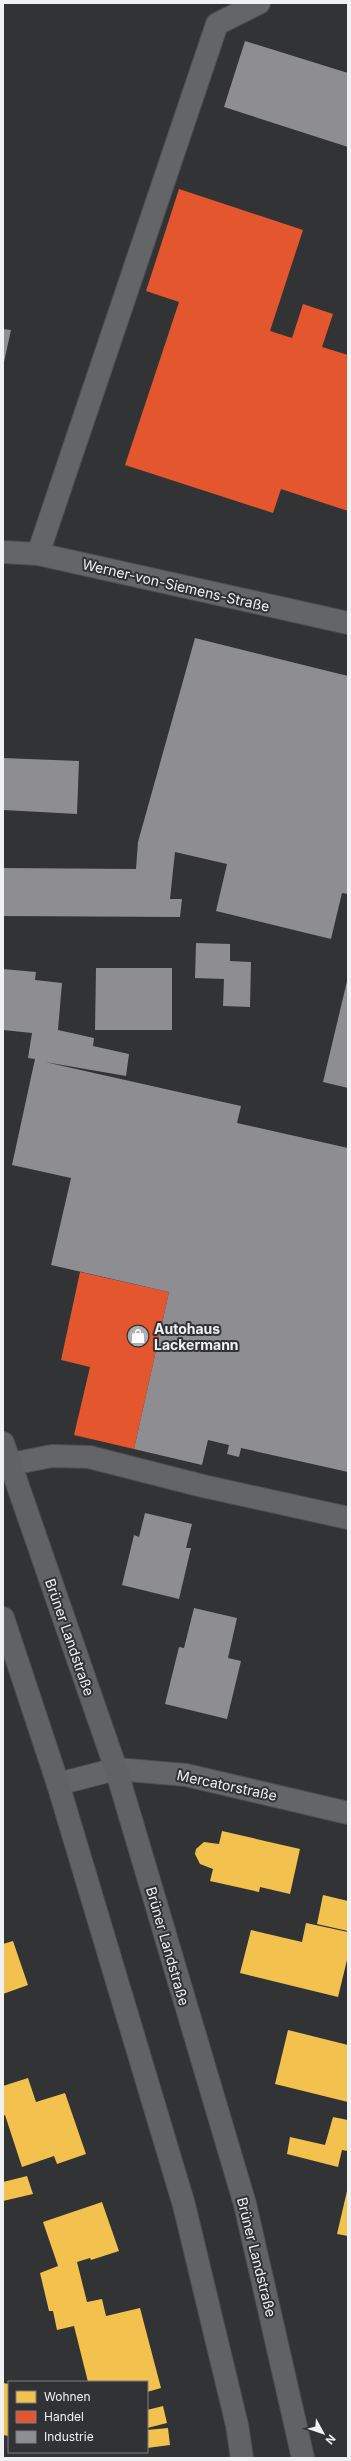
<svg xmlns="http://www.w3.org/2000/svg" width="351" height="2461" viewBox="0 0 351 2461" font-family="Inter,sans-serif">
<rect width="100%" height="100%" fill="#323334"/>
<path fill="#f2c14e" d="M222,1831L300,1849L290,1894L260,1887L259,1892L210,1881L213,1869L200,1864L195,1854L196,1849L204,1842L219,1844Z
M323,1895L348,1901V1931L317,1924Z
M306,1923L348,1932V1956L338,1997L240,1973L251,1930L302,1942Z
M13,1941L28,1985L3,1994V1944Z
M288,2030L348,2045V2102L275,2084Z
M28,2078L36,2102L65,2093L86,2154L57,2164L54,2156L22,2167L5,2115L3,2116V2086Z
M333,2117L348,2120V2151L342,2150L338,2167L287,2154L290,2137L325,2145Z
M27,2176L33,2194L3,2201V2182Z
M347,2191H348V2236L337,2234Z
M102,2202L119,2251L91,2260L90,2258L77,2262L87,2302L102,2299L106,2316L140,2308L161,2388L147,2392V2382H88L74,2326L57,2330L53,2311H49L40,2273L58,2266L43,2222Z
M3,2383L9,2384V2436L3,2435Z
M163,2406L167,2423L147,2428V2410Z
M168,2428L170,2445L147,2448V2430Z"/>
<path fill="#e4572e" d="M179,189L303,230L270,331L292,338L303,304L333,314L322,347L348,355V511L281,489L273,513L125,465L179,302L146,291Z
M80,1272L169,1292L134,1449L74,1435L90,1367L61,1360Z"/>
<path fill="#8d8d92" d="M245,41L348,73V147L224,107Z
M3,329L11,330L4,362H3Z
M195,638L348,676V894L342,893L331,939L216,911L227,864L175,852L170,899H182L180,917L3,916V868L136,869L138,842Z
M3,758L79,761L77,814L3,810Z
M196,943L230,944V961L251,962L250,1007L223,1006L224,979L195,978Z
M96,968H172V1030H95Z
M3,969L36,972L35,980L62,983L58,1030L94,1038L93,1046L129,1054L126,1076L45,1062L241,1106L237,1123L348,1148V1472L241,1448L239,1457L227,1454L229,1445L208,1440L202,1465L134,1449L169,1292L51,1265L71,1178L12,1165L35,1059L28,1058L32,1033L3,1030Z
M348,977V1088L323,1082Z
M145,1513L192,1524L186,1548H191L179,1599L122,1585L134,1535L139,1537Z
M194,1608L237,1618L228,1658L241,1661L227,1719L165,1704L179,1647L184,1648Z"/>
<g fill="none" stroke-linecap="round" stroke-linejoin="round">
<g stroke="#4e4e4f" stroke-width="24">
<path id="lane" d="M38,554L217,24L259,3
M11,1464L52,1456L89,1457L203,1486L348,1518"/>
</g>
<g stroke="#4e4e4f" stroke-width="24">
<path id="street" d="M3,552L38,554L348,623
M58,1784L116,1769L186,1775L348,1813"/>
</g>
<g stroke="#4e4e4f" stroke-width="24">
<path id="secondary" d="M3,1443L116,1769L245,2204L303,2458
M3,1618L58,1784L184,2205L237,2425L242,2458"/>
</g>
<use href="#lane" stroke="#646566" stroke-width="22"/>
<use href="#street" stroke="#646566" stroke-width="22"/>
<use href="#secondary" stroke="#606366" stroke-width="22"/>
</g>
<defs>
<g id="shop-disc" transform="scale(1.15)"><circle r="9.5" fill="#aeaeb0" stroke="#313235"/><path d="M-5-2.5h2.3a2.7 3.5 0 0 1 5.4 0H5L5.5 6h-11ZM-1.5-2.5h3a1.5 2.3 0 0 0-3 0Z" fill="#fff"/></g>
</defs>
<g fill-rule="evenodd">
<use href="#shop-disc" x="138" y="1336"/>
</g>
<g text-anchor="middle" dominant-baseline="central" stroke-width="4" stroke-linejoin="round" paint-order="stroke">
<g font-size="14" fill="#f0f1f3" stroke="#313235">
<text transform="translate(176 585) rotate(13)">Werner-von-Siemens-Straße</text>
<text transform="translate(70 1637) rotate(71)">Brüner Landstraße</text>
<text transform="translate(227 1785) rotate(12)">Mercatorstraße</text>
<text transform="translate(168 1946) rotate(74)">Brüner Landstraße</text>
<text transform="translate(257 2257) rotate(76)">Brüner Landstraße</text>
</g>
<g font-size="14" font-weight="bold" fill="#f0f1f3" stroke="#313235" text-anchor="start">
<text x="154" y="1328">Autohaus<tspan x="154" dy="16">Lackermann</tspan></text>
</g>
</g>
<rect width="351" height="2461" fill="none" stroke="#f0f1f3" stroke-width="8"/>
<rect x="8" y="2381" width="140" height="72" fill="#313235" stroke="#7d7e81"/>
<rect x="16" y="2391" width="20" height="12" fill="#f2c14e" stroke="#7d7e81"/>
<text x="44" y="2401" font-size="12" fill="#f0f1f3">Wohnen</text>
<rect x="16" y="2411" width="20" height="12" fill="#e4572e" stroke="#7d7e81"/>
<text x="44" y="2421" font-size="12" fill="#f0f1f3">Handel</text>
<rect x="16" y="2431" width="20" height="12" fill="#8d8d92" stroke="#7d7e81"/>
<text x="44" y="2441" font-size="12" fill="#f0f1f3">Industrie</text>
<g transform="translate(323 2433) rotate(130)" stroke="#313235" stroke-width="3" paint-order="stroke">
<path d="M0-3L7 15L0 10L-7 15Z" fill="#f0f1f3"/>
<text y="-6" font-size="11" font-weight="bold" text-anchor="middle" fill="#f0f1f3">N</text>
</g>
</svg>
